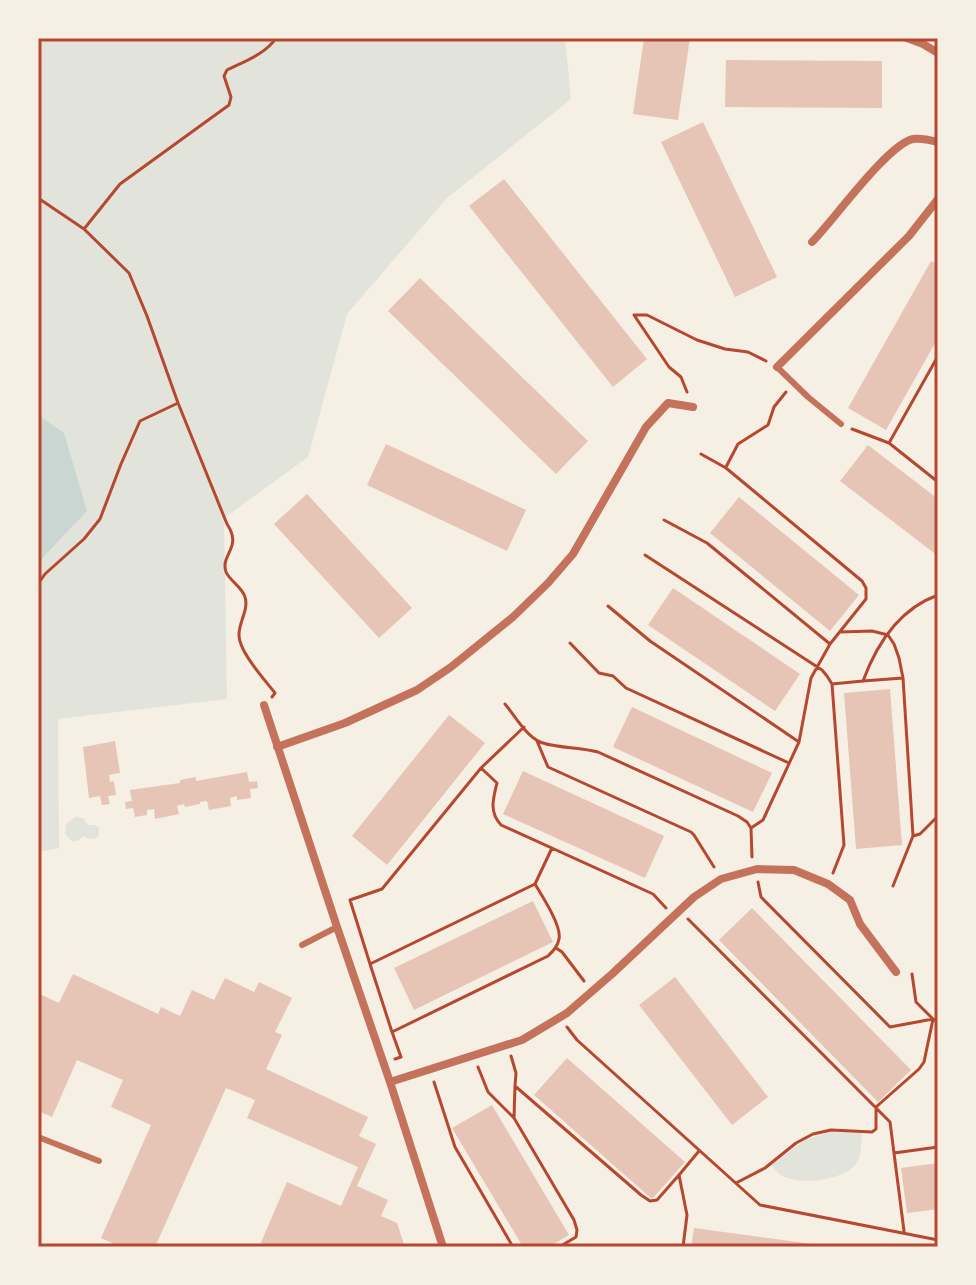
<svg xmlns="http://www.w3.org/2000/svg" width="976" height="1285" viewBox="0 0 976 1285" font-family="'Golos Text',sans-serif">
<rect width="100%" height="100%" fill="#f6efe4"/>
<path fill="#e2e4dc" d="M38,38H565L571,99L447,198L347,314L308,457L224,518L227,699L58,719L59,848L38,852Z
M75,817L83,818L88,825H95L99,828V836C92,840 90,840 84,836L77,841H72L65,834L66,824Z
M831,1132L862,1133C861,1143 862,1156 856,1164C844,1180 804,1185 785,1177C779,1175 776,1170 771,1165L807,1139Z"/>
<path fill="#c9d6d2" d="M38,415L64,433L87,511L46,554L38,565Z"/>
<path fill="#e6c5b7" d="M644,38H690L678,120L633,114Z
M726,60L882,61V108L725,107Z
M703,122L777,277L735,297L661,142Z
M504,179L647,359L613,387L469,206Z
M931,261L938,265V338L886,430L848,408Z
M420,278L588,441L556,474L388,311Z
M386,444L526,510L507,551L367,485Z
M868,445L938,499V556L840,481Z
M307,494L412,608L379,638L274,524Z
M739,497L859,595L830,631L710,533Z
M673,588L800,674L775,711L648,625Z
M890,689L902,845L856,849L844,693Z
M632,707L772,773L753,812L613,747Z
M449,715L485,743L387,865L352,836Z
M115,741L120,773L109,775L110,782L114,781L116,795L108,796L110,804L102,805L100,796L89,798L83,747Z
M523,771L664,836L645,878L503,814Z
M247,772L249,782L257,781L258,788L250,789L251,798L237,800V796L230,798L231,806L209,810L207,801L200,802V804L185,807L184,804L177,806L179,814L155,819L154,809L147,810V815L135,817L133,808L126,809L125,802L132,801L130,790L180,783V780L196,777V781Z
M533,901L553,942L414,1010L394,968Z
M752,908L911,1070L878,1102L719,940Z
M73,974L158,1014L161,1007L180,1016L192,990L214,1000L225,978L254,992L259,982L292,998L275,1032L282,1035L266,1069L368,1117L359,1136L376,1144L357,1186L388,1200L381,1216L397,1223L405,1247H259L287,1182L341,1206L358,1167L247,1118L255,1100L226,1088L155,1247H121L101,1238L151,1125L111,1107L123,1080L77,1060L52,1117L38,1111V993L59,1003Z
M675,977L768,1097L732,1125L639,1005Z
M567,1058L685,1162L652,1199L534,1095Z
M492,1105L569,1235L549,1247H523L452,1128Z
M938,1163V1209L907,1213L901,1168Z
M694,1228L820,1245V1247H691Z"/>
<g fill="none" stroke-linecap="round" stroke-linejoin="round">
<path stroke="#b5482f" stroke-width="3" d="M38,198L84,229L129,273L147,316L178,403L227,524C243,548 220,554 226,572C230,581 242,587 245,597C249,609 239,622 239,634C238,651 265,680 275,693L272,697
M84,229L120,184L229,105L231,97L224,76L227,70C243,62 266,54 276,38
M687,392L681,377L669,367L634,315H647L697,340L725,349L748,352L766,361
M852,429L889,443L938,356
M889,443L938,482
M701,454L726,468L862,581L866,588V599L830,644L811,678L799,742L763,820L751,828L752,857
M726,467L738,444L768,425L774,407L786,392
M664,520L707,543L830,644
M645,555L822,670L827,676L832,684L863,681C877,643 899,609 938,595
M38,584L45,574L84,539L100,519L121,464L140,421L178,403
M608,606L650,641L799,742
M840,632L872,631L888,635L894,644L899,658L903,678L913,836
M570,643L599,673L613,676L626,688L789,763
M863,681L903,678
M832,684L844,845L833,873
M505,704C515,716 526,736 540,742C554,748 581,747 598,752L738,816L747,822L751,828
M524,727L481,768L382,889L350,900L370,964L535,884
M537,741L548,767L691,832L694,835L714,867
M481,768L497,783C493,799 489,812 501,825L653,894L666,908
M758,882L761,897L890,1027L933,1019L938,1022
M893,886L913,836L920,834L938,816
M688,919L890,1122L904,1231
M556,948L562,952L584,981
M370,964L392,1032
M567,1027L577,1040L760,1205L938,1240
M511,1056L516,1073L515,1086L641,1195L650,1201L657,1200L679,1175
M395,1059L401,1057L392,1032L548,956C553,951 558,946 559,939C562,926 542,896 535,884L552,848
M478,1067L488,1092L514,1118
M434,1082L455,1147L513,1247
M515,1086L514,1118L574,1220L577,1230L576,1237L559,1247
M894,1153L938,1147
M736,1183L765,1168L796,1143L813,1134L831,1130L872,1132L876,1129V1107L919,1069L924,1062L933,1019L916,1002L912,974
M683,1247L687,1215L679,1175L699,1151"/>
<path stroke="#c5725c" stroke-width="6" d="M777,367L808,397L841,424
M302,945L337,927
M38,1137L99,1161"/>
<path stroke="#c5725c" stroke-width="8" d="M907,38L923,44L938,53
M812,242C833,221 888,144 913,139C921,138 930,140 938,142
M777,367L909,236L938,199
M264,705L337,927L390,1082L443,1247
M277,747L345,723L417,690L451,667L513,617L548,583L573,554L646,427L668,403L693,407
M390,1082L522,1040L567,1013L612,974L694,897L721,879L757,869L794,870L828,884L850,900L860,924L896,972"/>
</g>
<rect width="976" height="1285" fill="none" stroke="#f6efe4" stroke-width="80"/>
<rect x="40" y="40" width="896" height="1205" fill="none" stroke="#b5482f" stroke-width="3"/>
</svg>
